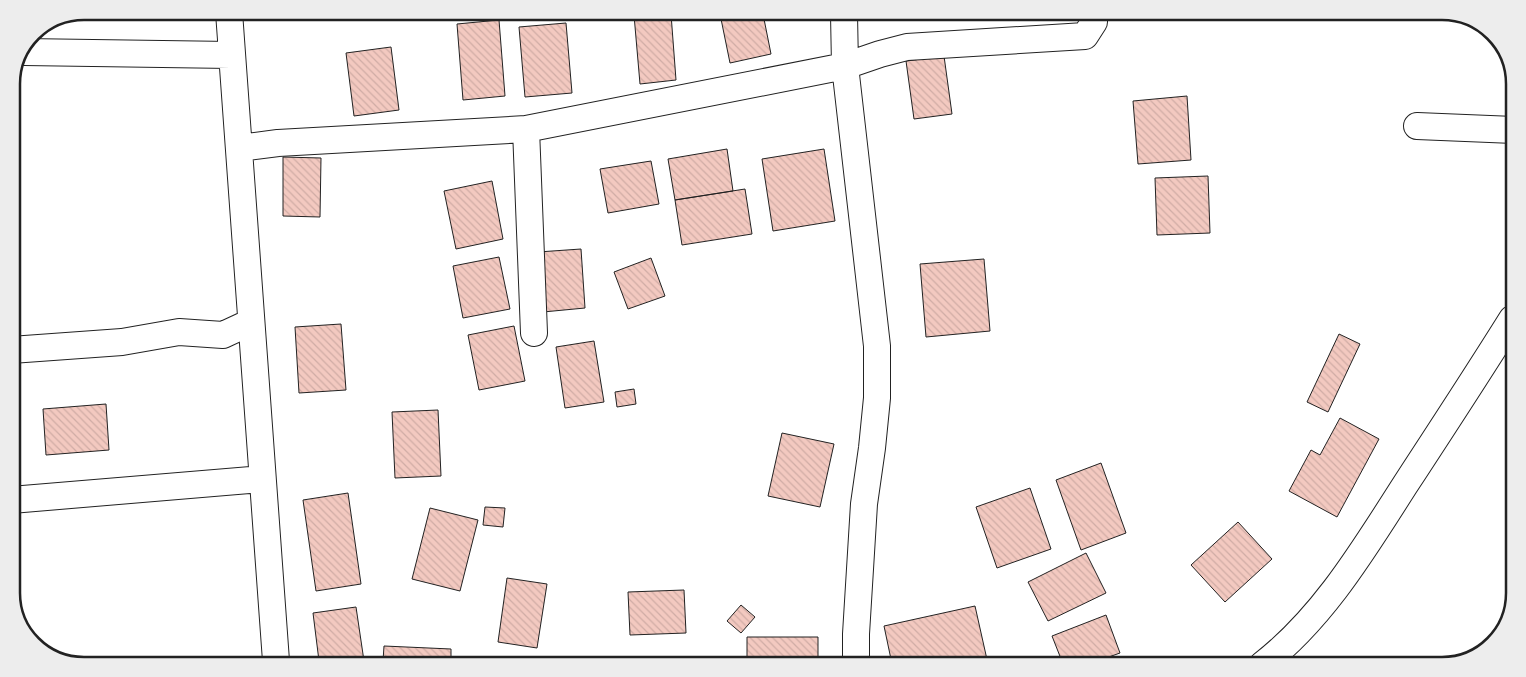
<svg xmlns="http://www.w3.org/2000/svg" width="1526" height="677" viewBox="0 0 1526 677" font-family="'Varela Round',sans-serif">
<defs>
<pattern id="building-back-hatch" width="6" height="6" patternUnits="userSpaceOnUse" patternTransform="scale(1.25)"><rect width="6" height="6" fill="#f3c9c0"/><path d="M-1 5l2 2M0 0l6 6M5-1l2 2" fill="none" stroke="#d0aca5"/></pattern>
</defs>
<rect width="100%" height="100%" fill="#fff"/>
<path fill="url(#building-back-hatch)" stroke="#222" d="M280,12H324L323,17L280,15Z
M647,14H671L676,80L640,84L634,15Z
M720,14H763L771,54L730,63Z
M499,20L505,96L463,100L457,24Z
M566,23L572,93L525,97L519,27Z
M391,47L399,110L354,116L346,53Z
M944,56L952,114L914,119L906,61Z
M1187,96L1191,160L1138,164L1133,101Z
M727,149L733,191L675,200L668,159Z
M824,149L835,221L773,231L762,159Z
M283,157L321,158L320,217L283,216Z
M651,161L659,204L608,213L600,169Z
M1208,176L1210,233L1157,235L1155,178Z
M492,181L503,239L456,249L444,191Z
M745,189L752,234L682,245L675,200Z
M581,249L585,308L543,312L538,252Z
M499,257L510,309L463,318L453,266Z
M651,258L665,296L628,309L614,272Z
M984,259L990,331L926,337L920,264Z
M341,324L346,390L299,393L295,327Z
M514,326L525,381L479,390L468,335Z
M1339,334L1360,344L1328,412L1307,402Z
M594,341L604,402L565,408L556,347Z
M634,389L636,404L617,407L615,392Z
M106,404L109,450L46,455L43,409Z
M438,410L441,476L395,478L392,412Z
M1340,418L1379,439L1337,517L1289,491L1311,450L1320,455Z
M782,433L834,444L820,507L768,496Z
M1101,463L1126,533L1081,550L1056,480Z
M1030,488L1051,549L997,568L976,507Z
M348,493L361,584L316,591L303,500Z
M485,507L505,508L503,527L483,525Z
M430,508L478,520L460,591L412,579Z
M1238,522L1272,559L1225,602L1191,565Z
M1086,553L1106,593L1048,621L1028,582Z
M507,578L547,584L537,648L498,642Z
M684,590L686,633L630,635L628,592Z
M741,605L755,617L741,633L727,621Z
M975,606L988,664H892L884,626Z
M356,607L364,661H319L313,613Z
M1106,615L1120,653L1089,664H1063L1052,636Z
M747,637H818V663H747Z
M384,646L451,649V662L383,661Z"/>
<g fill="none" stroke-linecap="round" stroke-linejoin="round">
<g stroke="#222" stroke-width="28">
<path id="minor" d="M229,12L276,661
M24,52L231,55
M1417,126L1514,130
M526,129L534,333
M239,148L278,143L526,129L845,66L844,14
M11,350L122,342L179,332L223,335L251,322
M11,500L262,479
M856,663V634L864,504L872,448L877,398V346L845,66L880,54L907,47L1085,36L1094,22V15
M1262,665C1323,618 1364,549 1405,485C1441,430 1477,375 1512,319"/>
</g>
<use href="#minor" stroke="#fff" stroke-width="26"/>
</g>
<path d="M0 0H1526V677H0ZM84 20H1442A64 64 0 0 1 1506 84V593A64 64 0 0 1 1442 657H84A64 64 0 0 1 20 593V84A64 64 0 0 1 84 20Z" fill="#ededed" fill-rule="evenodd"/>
<path fill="none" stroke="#222" stroke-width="2.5" d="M84 20H1442A64 64 0 0 1 1506 84V593A64 64 0 0 1 1442 657H84A64 64 0 0 1 20 593V84A64 64 0 0 1 84 20Z"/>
</svg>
